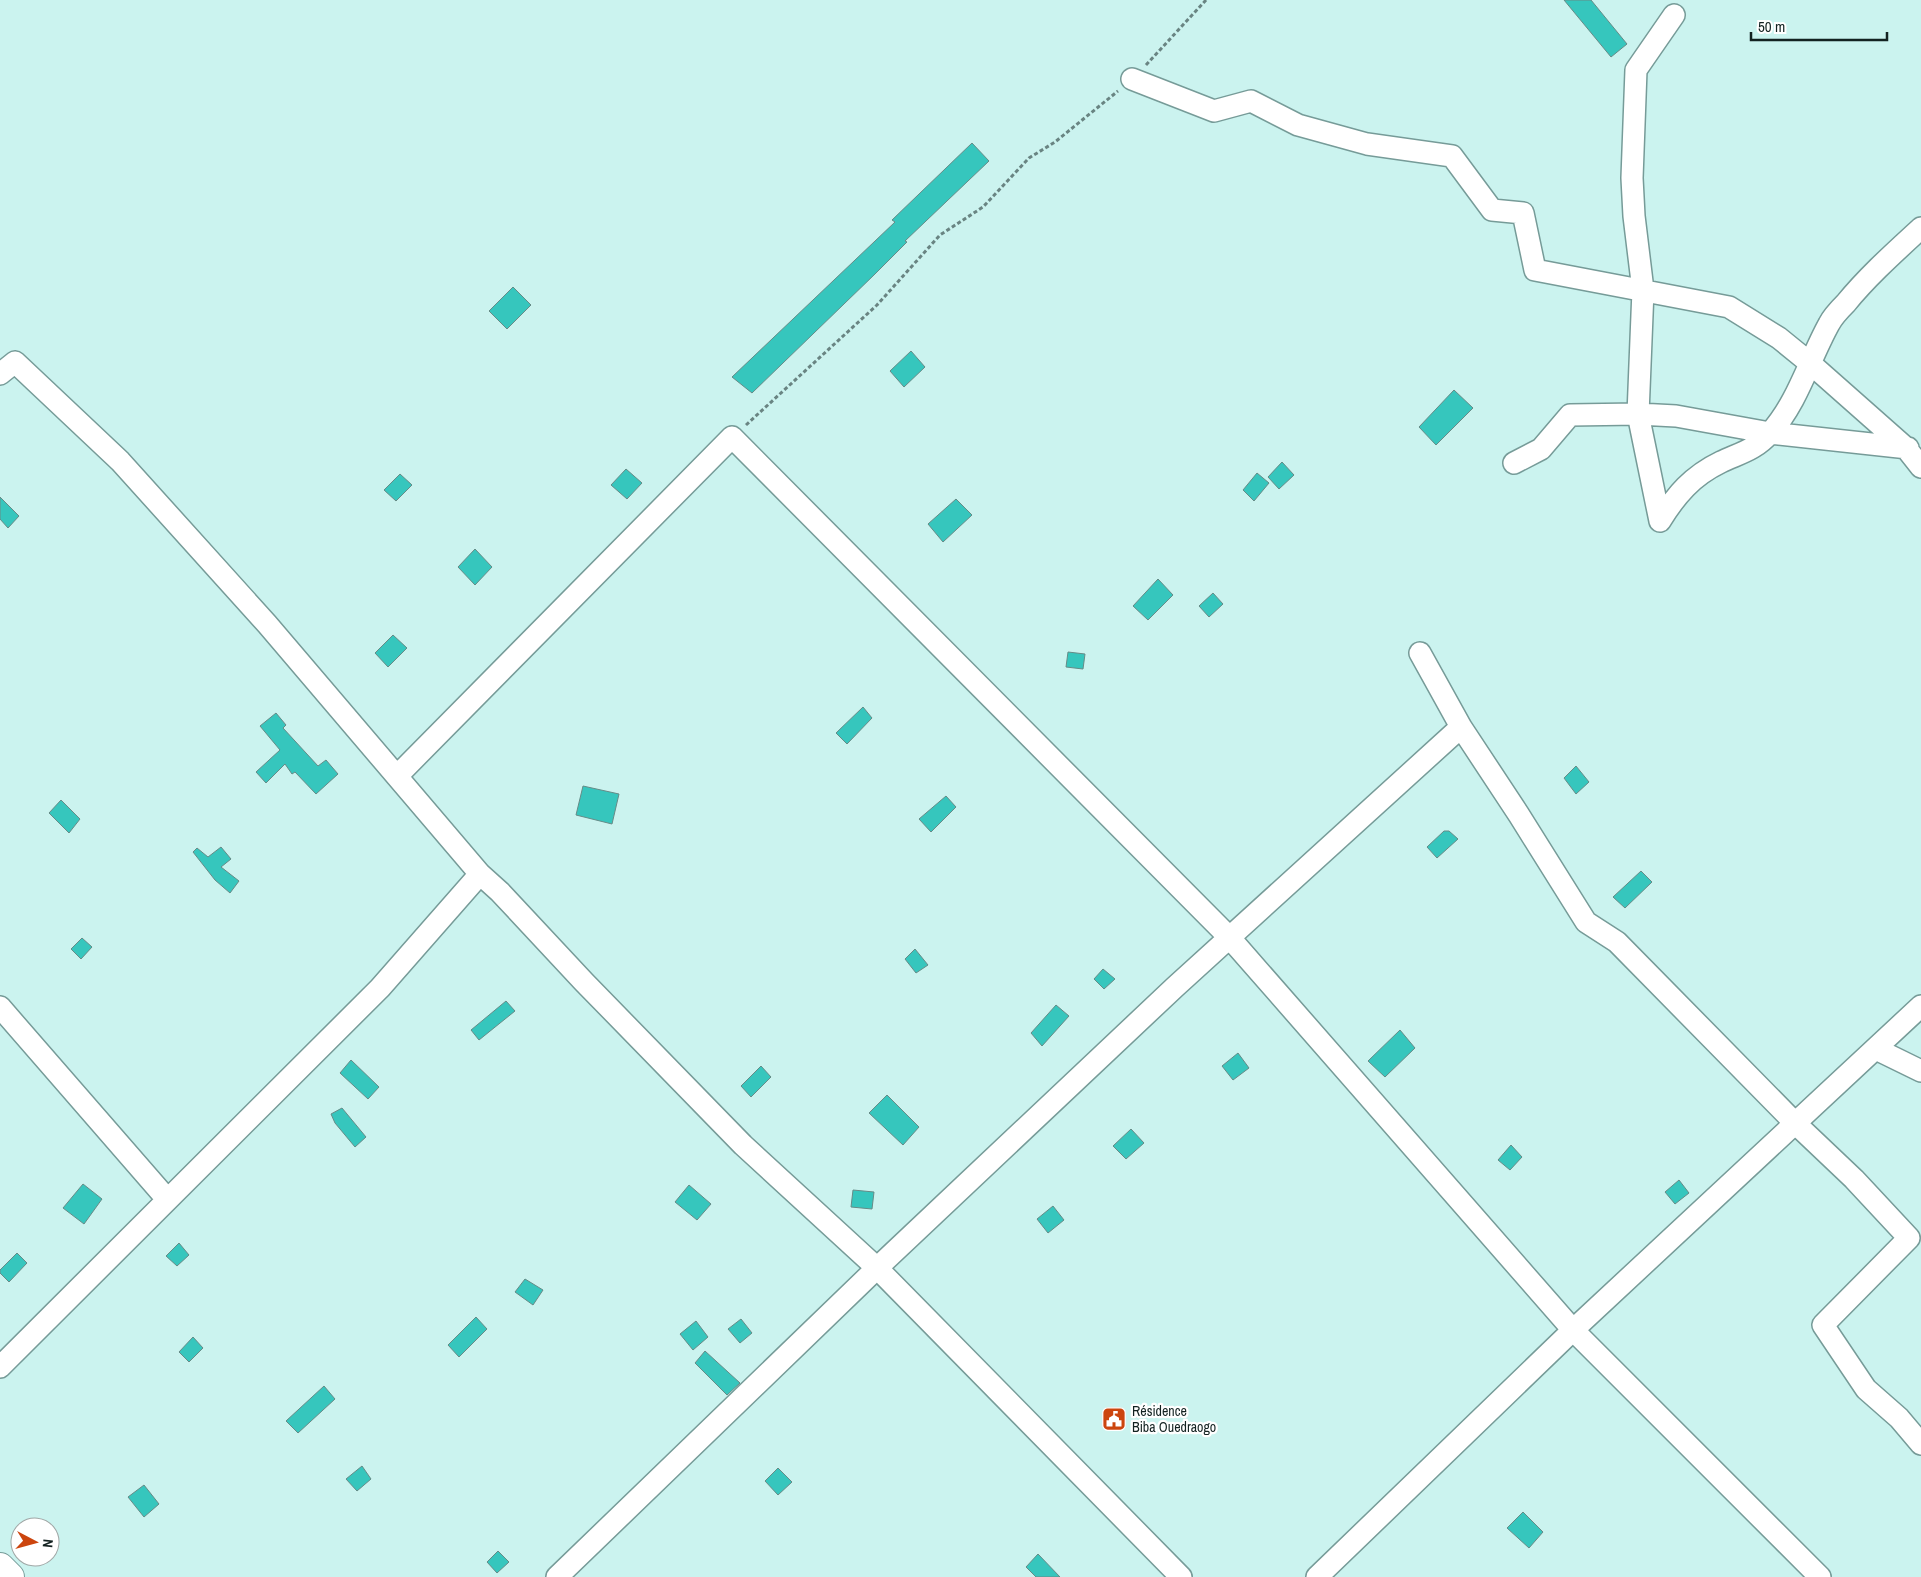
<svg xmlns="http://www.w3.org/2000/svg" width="1921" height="1577" viewBox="0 0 1921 1577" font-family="'Archivo Narrow',sans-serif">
<rect width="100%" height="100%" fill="#cbf3ef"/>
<path fill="#36c6bd" stroke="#668b87" d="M1564,0H1591L1627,44L1611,57Z
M972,143L989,161L905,241L907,242L875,274L752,393L732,377L895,222L892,220Z
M513,287L531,305L507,329L489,311Z
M911,351L925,367L904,387L890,371Z
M1454,390L1473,408L1436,445L1419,427Z
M1282,462L1294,475L1279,489L1268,477Z
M626,469L642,483L627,499L611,485Z
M1257,473L1269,483L1254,501L1243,490Z
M400,474L412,485L396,501L384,490Z
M0,497L19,516L8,528L0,519Z
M956,499L972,515L943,542L928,524Z
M475,549L492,567L475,585L458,567Z
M1158,579L1173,595L1148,620L1133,606Z
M1213,593L1223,604L1209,617L1199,606Z
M393,635L407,648L388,667L375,653Z
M1068,652L1085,654L1083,669L1066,667Z
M863,707L872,718L847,744L836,733Z
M276,713L286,725L283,728L318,766L326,760L338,774L316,794L295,772L292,774L285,764L266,783L256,772L280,750L260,726Z
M1576,766L1589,782L1576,794L1564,778Z
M583,786L619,794L612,824L576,815Z
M946,796L956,807L931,832L919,819Z
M61,800L80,819L69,833L49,813Z
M1444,831H1449L1458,839L1437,858L1427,847Z
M221,847L231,859L221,867L239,881L230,893L215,880L193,852L197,848L208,857Z
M1641,871L1652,882L1625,908L1613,897Z
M82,938L92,947L81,959L71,949Z
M915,949L928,965L916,973L905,959Z
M1103,969L1115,979L1104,989L1094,979Z
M506,1001L515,1011L479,1040L471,1030Z
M1056,1005L1069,1016L1042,1046L1031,1033Z
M1400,1030L1415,1048L1385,1077L1368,1061Z
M1238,1053L1249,1068L1233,1080L1222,1066Z
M351,1060L379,1087L368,1099L340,1073Z
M761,1066L771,1077L751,1097L741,1086Z
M887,1095L919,1127L903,1145L869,1113Z
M342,1108L366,1137L355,1147L335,1123L331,1114Z
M1131,1129L1144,1143L1126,1159L1113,1146Z
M1511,1145L1522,1157L1510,1170L1498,1160Z
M1679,1180L1689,1193L1675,1204L1665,1192Z
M83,1184L102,1199L84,1224L63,1208Z
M689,1185L711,1204L697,1220L675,1202Z
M853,1190L874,1192L872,1209L851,1207Z
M1053,1206L1064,1220L1048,1233L1037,1219Z
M179,1243L189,1255L177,1266L166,1256Z
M17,1253L27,1263L9,1282L0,1273V1270Z
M525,1279L543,1290L533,1305L515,1292Z
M476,1317L487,1329L459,1357L448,1345Z
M741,1319L752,1333L740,1343L728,1329Z
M696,1321L708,1337L693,1350L680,1334Z
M193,1337L203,1348L189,1362L179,1352Z
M705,1351L740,1383L727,1395L695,1363Z
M324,1386L335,1399L298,1433L286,1421Z
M362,1466L371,1479L357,1491L346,1479Z
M778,1468L792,1482L778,1495L765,1481Z
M144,1485L159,1504L144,1517L128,1497Z
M1523,1512L1543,1532L1529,1548L1507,1528Z
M498,1551L509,1562L497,1573L487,1562Z
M1038,1554L1060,1577H1036L1026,1567Z"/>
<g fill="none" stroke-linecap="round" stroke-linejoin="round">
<g stroke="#769b98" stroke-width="24">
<path id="street" d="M1132,79L1214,111L1251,101L1298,125L1367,144L1452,156L1492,210L1523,213L1535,270L1729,307L1779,338L1811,364L1906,448L1921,467
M0,374L15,362L120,461L267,624L480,874L500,892L584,982L743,1145L877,1268L1181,1577
M1514,463L1541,449L1570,415L1638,414L1676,416L1770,433L1908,448
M1660,521L1638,414L1643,290L1634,216L1632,178L1636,70L1674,15
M1660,521C1676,495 1692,476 1721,462C1740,453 1755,450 1770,433C1798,402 1809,360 1829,324C1833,316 1840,309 1846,303C1868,276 1895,252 1921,228
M1420,653L1461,727L1519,815L1586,922L1617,942L1795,1123L1854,1179L1909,1238L1823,1325L1866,1389L1899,1418L1921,1444
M397,776L732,437L1229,937L1573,1330L1820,1577
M0,1007L167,1199
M1876,1049L1921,1071
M0,1367L380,988L480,874
M557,1577L877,1268L1175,987L1461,727
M1317,1577L1573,1330L1921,1006"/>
</g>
<g stroke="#769b98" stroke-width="30">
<path id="secondary" d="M0,1567L10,1577"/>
</g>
<path stroke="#698482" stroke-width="3" stroke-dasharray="4 2.5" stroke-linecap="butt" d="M1146,65L1206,0
M746,425L877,305L940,235L983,207L1029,158L1055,142L1118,91"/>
<use href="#street" stroke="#fff" stroke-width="21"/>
<use href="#secondary" stroke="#fff" stroke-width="28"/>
</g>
<defs>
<g id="civic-square" transform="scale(1.25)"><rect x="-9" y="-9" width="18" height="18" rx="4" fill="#cc450e" stroke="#fff"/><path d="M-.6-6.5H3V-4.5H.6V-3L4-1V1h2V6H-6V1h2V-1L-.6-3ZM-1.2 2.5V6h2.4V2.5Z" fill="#fff"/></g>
</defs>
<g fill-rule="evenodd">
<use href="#civic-square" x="1114" y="1419"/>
</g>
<g text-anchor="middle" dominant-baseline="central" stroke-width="4.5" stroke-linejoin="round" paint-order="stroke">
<g font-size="14" fill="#132221" stroke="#fff" text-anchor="start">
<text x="1132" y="1411">Résidence<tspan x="1132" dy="16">Biba Ouedraogo</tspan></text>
</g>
</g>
<g transform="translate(35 1542) rotate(96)"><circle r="24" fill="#ffffff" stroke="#a1a7a6"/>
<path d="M0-4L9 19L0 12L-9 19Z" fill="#cc450e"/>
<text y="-8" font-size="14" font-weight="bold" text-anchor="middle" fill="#132221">N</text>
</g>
<path d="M1751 32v8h136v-8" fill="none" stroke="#132221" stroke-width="2.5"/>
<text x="1758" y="32" font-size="15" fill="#132221" stroke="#ffffff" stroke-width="4" paint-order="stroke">50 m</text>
</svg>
